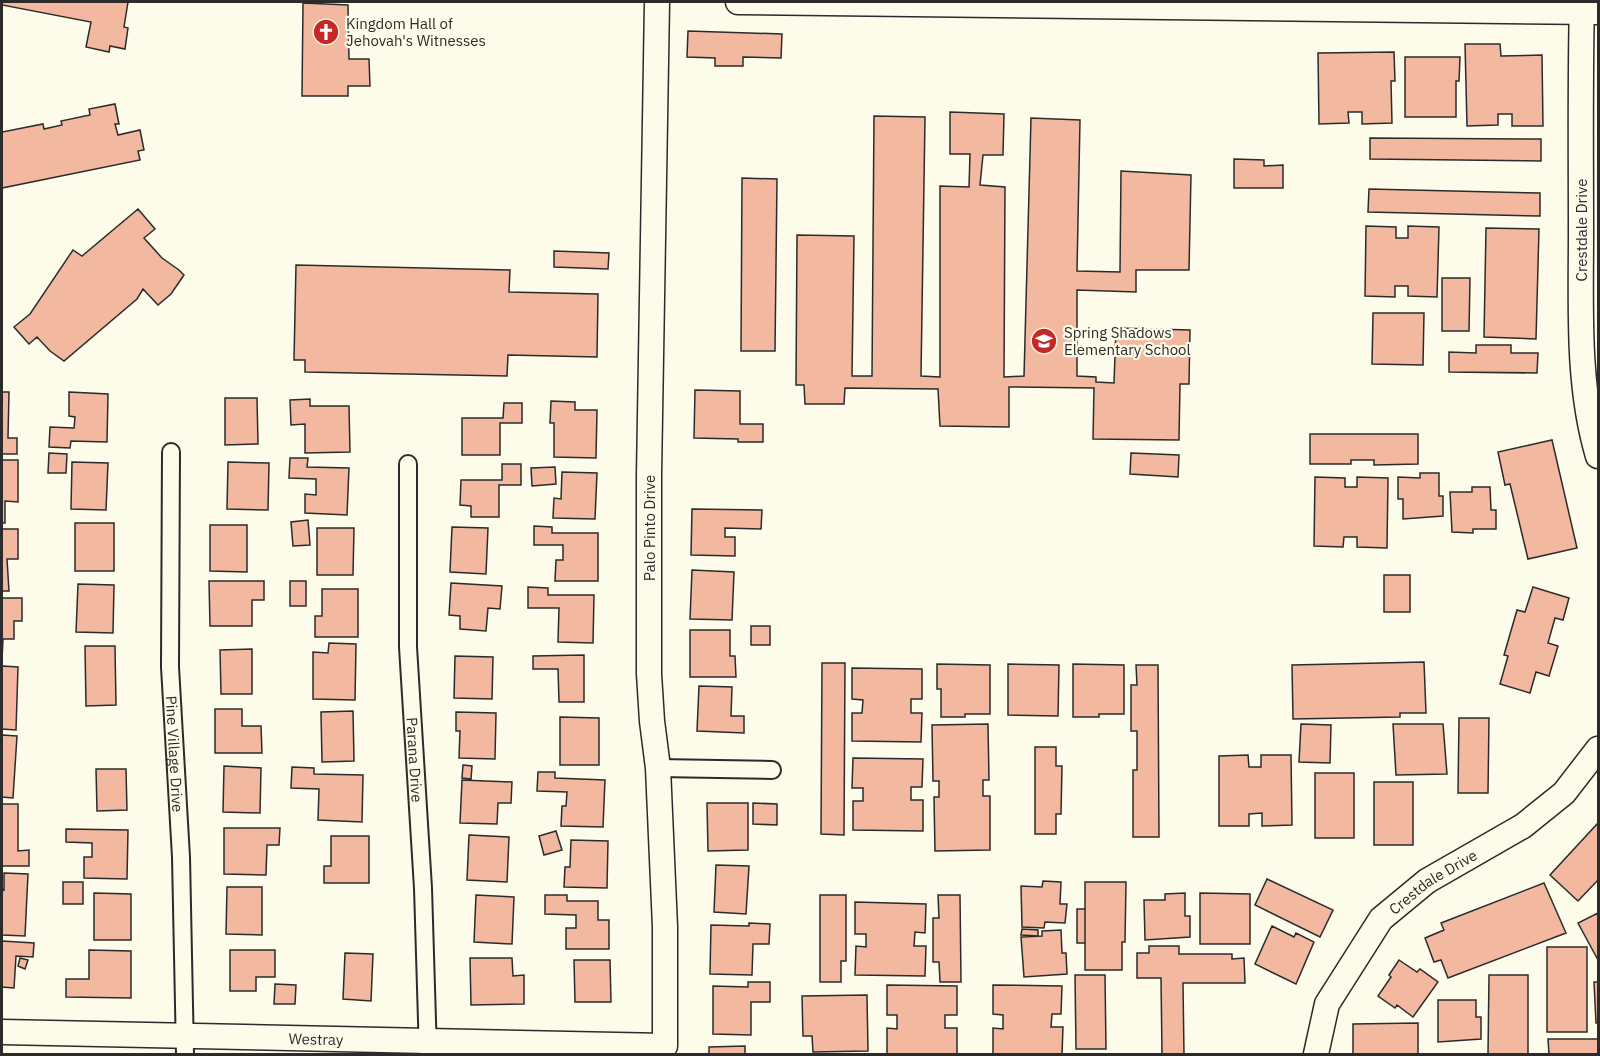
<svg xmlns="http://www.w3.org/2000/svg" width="1600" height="1056" viewBox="0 0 1600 1056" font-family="'IBM Plex Sans',sans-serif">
<rect width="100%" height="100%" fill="#fdfbea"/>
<path fill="#f2b8a0" stroke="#2b2b2b" stroke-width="1.5" d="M2,2H128L124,27L128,28L125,49L110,46L109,52L86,47L91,22L2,5Z
M303,3L348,5L349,59H369L370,86H348V96H302Z
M688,31L782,34L781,58L743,57V66H715V58L687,57Z
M1465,44H1500L1501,56L1542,55L1543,126H1512V114H1498V125L1467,126Z
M1394,52L1395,81H1391L1392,123L1362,124V112H1348L1349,123L1319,124L1318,53Z
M1405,57H1460L1459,81H1456V117H1405Z
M115,104L119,124H115L118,135L140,130L144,150L138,151L140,160L2,188V132L43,124L44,129L62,125L61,121L90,115L89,109Z
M950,112L1004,114L1003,155H983L980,185L1005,187L1004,377L1024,376L1031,118L1080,120L1077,271L1120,272L1121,171L1191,175L1189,270H1136V292L1077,290V376L1096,377V382L1114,383L1116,328L1190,330L1189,384H1180L1179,440L1093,439L1094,388L1009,387V427L940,426L938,389L845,388L844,404H805L804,385H796L797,235L854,236L852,376H872L874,116L925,117L921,376L940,377V186L969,187L970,154H950Z
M1370,138L1541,139V161L1370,159Z
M1234,159L1264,160V166L1283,165V188H1234Z
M742,178L777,179L775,351H741Z
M1369,189L1540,193V216L1368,212Z
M138,209L155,229L144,238L162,258L179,270L184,275L171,294L158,305L143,289L137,299L64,361L50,351L37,337L29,344L14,327L30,314L73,250L82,256Z
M1366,226L1396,227V238H1408V226L1439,227L1437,297L1408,296V286H1395V297L1365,296Z
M1486,228L1539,229L1536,339L1484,337Z
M554,251L609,253L608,269L554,267Z
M296,265L510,270L509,292L598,294L597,357L508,355L507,376L305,372V360H294Z
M1442,278H1470L1469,331H1442Z
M1373,313H1424L1423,365L1372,364Z
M1476,345H1511V353H1538L1537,373L1449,372V352L1476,353Z
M695,390L740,391V424H763V442H738V439L694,438Z
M2,392H9L8,438H17V454H2Z
M69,392L108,394L107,442L71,441L70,448L49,447L50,427L74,428L75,417L69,416Z
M225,398H257L258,444L225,445Z
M310,399V406H349L350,452L305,453V424L291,425L290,400Z
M551,401L575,402V410H597L596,458L554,457V423H550Z
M504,403H522V423H500V455H462V418H503Z
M1310,434H1418V464L1374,465V460H1351V464H1310Z
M1552,440L1577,548L1528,559L1510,484L1505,485L1498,452Z
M49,453L67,454L66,473H48Z
M1131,453L1179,455L1178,477L1130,474Z
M290,458H308L307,467L349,468L347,515L305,513V494L316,495V479L289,478Z
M2,460H18V502L5,501V523H2Z
M72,462L108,463L106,510L71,509Z
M228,462L269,463L268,510L227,509Z
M502,464H521V485H499V517H471V506L460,505L461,480H502Z
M555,467L556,484L532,486L531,468Z
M562,472L597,473L595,519L553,518L554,498L561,499Z
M1420,473H1439V496H1443V516L1403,519V499H1398V477L1420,478Z
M1315,477L1345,478V487H1357V477L1388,478L1387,548L1357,547V537H1344L1343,547L1314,546Z
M1472,487H1490L1491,510H1496V529H1473V533L1452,532L1450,492H1472Z
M692,509L762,510L761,529L725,528V537H735V556L691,555Z
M308,520L310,545L293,546L291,522Z
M75,523H114V571H75Z
M210,525H247V572L210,571Z
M534,526L552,527V533H598V581H555L556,560H563V545H534Z
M452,527L488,528L486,574L450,572Z
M317,528H354L353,575H317Z
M2,529H18V559H7L9,591H2Z
M692,570L734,572L732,620L690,619Z
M1384,575H1410V612H1384Z
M209,581H264V600H252V626H210Z
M290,581H306V606H290Z
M451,583L502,586L500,609L488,608L486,631L460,629V616L449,615Z
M78,584L114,585L113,633L76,632Z
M528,587L548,588V595H594L593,643L558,642L559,608H528Z
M1533,587L1569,598L1563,620L1555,618L1548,643L1558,646L1549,676L1536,672L1530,693L1500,684L1508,656L1504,655L1517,610L1525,612Z
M322,589H358V637H315V616H322Z
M2,598H22V621H14V639H3L2,660Z
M751,626H770V645H751Z
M690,630H730V656H735L736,677H690Z
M329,643L356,644L355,700L313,699V652L328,653Z
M85,646H115L116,705L86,706Z
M252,649V694H221L220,650Z
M584,655V702H559L558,669H533V656Z
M455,656L493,657L492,699L454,698Z
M1424,662L1426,713H1400V717L1293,719L1292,665Z
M822,663H845L844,835L821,834Z
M937,664L990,665V714H965V717H941V689H937Z
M1008,664L1059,665L1058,716L1008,715Z
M1073,664L1124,665V714H1099V717H1073Z
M1136,665H1158L1159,837H1133V770H1137V731H1131V685H1137Z
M2,666L18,667L16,730L2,729Z
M852,668L922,669V699H911V713H922L921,742L852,741V713H862L863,700L852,699Z
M699,686L732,687L731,716H744V733L697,731Z
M215,709H242V726H261L262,753H215Z
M353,711L354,761L322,762L321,712Z
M456,712L496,713L495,759L459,758L460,731H456Z
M560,717L599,718V765H560Z
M1459,718H1489L1488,793H1458Z
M988,724L989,780H983V796H990V850L935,851L934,797H939V781H933L932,725Z
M1301,724L1331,725L1330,763L1299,762Z
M1393,724H1443L1447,774L1396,775Z
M2,735L17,736L13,798L2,797Z
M1035,747H1056V766H1062L1061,814H1056V834H1035Z
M1248,755L1249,767H1261V755H1291L1292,825L1262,826V813L1249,814V826H1219V756Z
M853,758L923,759L922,787H911V800H923V831L853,830V801H863V788H852Z
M463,765L472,766L471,779L462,778Z
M224,766L261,768L260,813L223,812Z
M292,767L314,768V774L363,775L362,822L318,820L319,789L291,788Z
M96,769H126L127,810L97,811Z
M538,772H555V778L605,780L603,827L561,826L562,806H566L567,792L537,791Z
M1315,773H1354V838H1315Z
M462,780L512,782L511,803H498L497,824L460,823Z
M1374,782H1413V845H1374Z
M707,803H748V850L708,851Z
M753,803L777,804V825L753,824Z
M2,804H18V851L29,850V866H2Z
M1598,823V880L1578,901L1550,875Z
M224,828H280L279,845H267L266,875L224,874Z
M66,829L128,830L127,879L84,878V857H92V843L66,842Z
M556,831L562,850L544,855L539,836Z
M469,835L509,837L507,882L467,880Z
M331,836H369V883H324V866H331Z
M571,840L608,841L607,888L564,887L565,867H570Z
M716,865L749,866L746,914L714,912Z
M4,873L28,874L25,936L2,935V889L4,890Z
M1267,879L1333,910L1320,937L1255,905Z
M1043,881L1061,882L1060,904H1067L1065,923L1045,922L1044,928L1022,927L1021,886L1042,887Z
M63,882H83V904H63Z
M1085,882H1126L1125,942H1122V970H1085Z
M1544,883L1566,933L1448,978L1441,960L1434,962L1425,938L1444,930L1441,923Z
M227,887H262V935L226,934Z
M94,893L131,894V940H94Z
M1185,893V916H1190V937L1145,940L1144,900H1165V894Z
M1200,893L1250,894V944H1200Z
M476,895L514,897L512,944L474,942Z
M545,895H567V901H598V920H609V949H566V928H576V915L545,914Z
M820,895H846V961H841V982H820Z
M938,895H960L961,982H940L939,962H933V918H939Z
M855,902L926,904L925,933L915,932L914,946H926L925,976L855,975L856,946L866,947V934H855Z
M1077,909H1085V943H1077Z
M1598,913V960L1578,923Z
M749,923L770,924L769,944H753L752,975L710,974L711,925L749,926Z
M1272,926L1294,937L1296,933L1314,942L1296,984L1255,964Z
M1022,929L1038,930V936L1021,935Z
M1061,930L1062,953H1066L1067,974L1024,977L1021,937L1042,936V931Z
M2,941L34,943L33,957L16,956L14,988L2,987Z
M1149,946H1179V954H1232V959L1244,958L1245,983H1183L1184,1054H1162L1161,978H1137V953H1149Z
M1547,947H1587V1032H1547Z
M89,950L131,951V998L66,997V979H89Z
M230,950H275V977H256V991H230Z
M345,953L373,954L371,1001L343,999Z
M20,958L28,960L25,969L18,966Z
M470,958H512L513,976L524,975V1004L471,1005Z
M574,960H610L611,1002H575Z
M1399,960L1417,972L1420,969L1438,982L1413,1017L1397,1005L1395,1008L1378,996L1391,977L1389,975Z
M1075,975H1105L1106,1049H1076Z
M1489,975H1528V1054H1488Z
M748,982H770V1002H751V1035L713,1034V986L748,987Z
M1594,982H1598V1023H1596Z
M275,984L296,985L295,1004H274Z
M887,985L957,986V1015H945V1028H957V1054H887V1028L897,1029V1015H887Z
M993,985L1062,986L1061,1014H1052L1051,1027H1063L1062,1054H993V1028L1003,1029V1015L993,1014Z
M867,995L868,1051L813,1052L812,1036H803L802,996Z
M1438,1000H1476V1017H1481V1039L1438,1042Z
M1418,1023V1054H1353V1024Z
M1548,1039H1598V1054H1549Z
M745,1046V1054H709V1047Z"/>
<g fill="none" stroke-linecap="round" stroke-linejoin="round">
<g stroke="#2b2b2b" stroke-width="20">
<g id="street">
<path id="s1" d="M171,452L170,667L181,857L185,1054"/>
<path id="s2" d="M408,464V647L423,888L428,1054"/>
<path d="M658,768L772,770"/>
</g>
</g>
<g stroke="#2b2b2b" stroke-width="27">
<g id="secondary">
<path d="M738,2L1598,12"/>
<path d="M1582,2C1580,79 1581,157 1581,234C1581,307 1577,386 1598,456"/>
<path id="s3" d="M2,1032L665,1046V927L658,768L652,721L649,674V475L657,2"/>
<path id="s4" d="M1316,1054L1327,1004L1381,919L1427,881L1523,826L1564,793L1598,749"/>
</g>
</g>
<use href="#street" stroke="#fdfbea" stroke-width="16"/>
<use href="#secondary" stroke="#fdfbea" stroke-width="24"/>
</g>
<defs>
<g id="church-disc" transform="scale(1.35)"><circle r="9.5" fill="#c62828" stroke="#fdfbea"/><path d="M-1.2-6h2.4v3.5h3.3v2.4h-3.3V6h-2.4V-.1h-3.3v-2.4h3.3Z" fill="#fff"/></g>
<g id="school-disc" transform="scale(1.35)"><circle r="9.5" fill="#c62828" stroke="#fdfbea"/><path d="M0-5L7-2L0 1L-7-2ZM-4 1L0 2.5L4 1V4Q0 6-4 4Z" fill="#fff"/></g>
</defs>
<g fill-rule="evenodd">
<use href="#church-disc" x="326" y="32"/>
<use href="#school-disc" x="1044" y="341"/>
</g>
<g text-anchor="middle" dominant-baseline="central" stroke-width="4.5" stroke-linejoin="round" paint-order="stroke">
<g font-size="15" fill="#2b2b2b" stroke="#fdfbea" text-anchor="start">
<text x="346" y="23">Kingdom Hall of<tspan x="346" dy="17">Jehovah's Witnesses</tspan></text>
<text x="1064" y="332">Spring Shadows<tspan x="1064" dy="17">Elementary School</tspan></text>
</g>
<g font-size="15" fill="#2b2b2b" stroke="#fdfbea">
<text transform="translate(1581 230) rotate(-90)">Crestdale Drive</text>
<text transform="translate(649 528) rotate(-90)">Palo Pinto Drive</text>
<text stroke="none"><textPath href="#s1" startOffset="302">Pine Village Drive</textPath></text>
<text stroke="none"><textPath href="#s2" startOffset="296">Parana Drive</textPath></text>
<text stroke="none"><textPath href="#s4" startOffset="216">Crestdale Drive</textPath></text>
<text stroke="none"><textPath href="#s3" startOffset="314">Westray</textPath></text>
</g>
</g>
<rect width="1600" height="1056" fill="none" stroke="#2b2b2b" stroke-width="6"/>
</svg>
